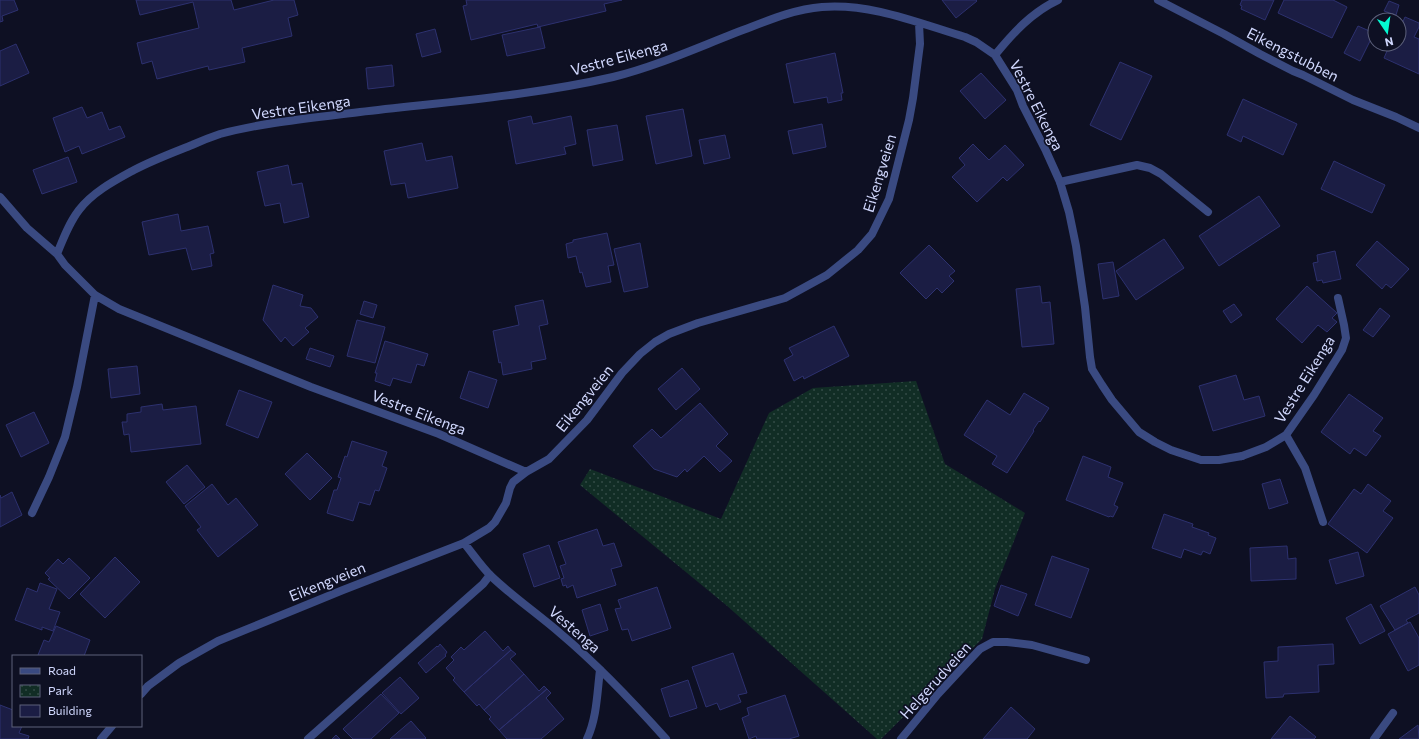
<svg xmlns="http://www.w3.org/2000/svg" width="1419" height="739" viewBox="0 0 1419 739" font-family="Commissioner,sans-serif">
<defs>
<pattern id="park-dots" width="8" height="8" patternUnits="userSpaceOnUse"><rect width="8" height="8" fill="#112d25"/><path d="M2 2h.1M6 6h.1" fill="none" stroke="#334b46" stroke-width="1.8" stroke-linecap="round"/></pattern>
</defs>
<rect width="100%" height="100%" fill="#0e1023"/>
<path fill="url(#park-dots)" d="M916,381L945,464L1025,513L995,589L982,639L881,739H877L726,605L580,485L590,469L721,519L769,413L813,388Z"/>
<path fill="#1b1d44" stroke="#2d316f" d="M0,0H14L18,10L2,16L3,21L0,22Z
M136,0H231L234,10L274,0H294L298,15L288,18L292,36L242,48L245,62L209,70L208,66L157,79L152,61L142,64L137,43L199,28L193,2L140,15Z
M466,0H622L604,4L606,11L538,27L537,24L471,40L463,6L467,5Z
M942,0H976L977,1L956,18Z
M1242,0H1274L1265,20L1241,9L1242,6L1240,5Z
M1284,0H1333L1347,7L1332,38L1278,13Z
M1389,1L1399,5L1396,15L1384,11Z
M1405,17L1419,23V27L1414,37L1419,39V74L1384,58L1390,44H1399V30Z
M1358,26L1374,33L1360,61L1344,53Z
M540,27L545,48L507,56L502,35Z
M435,29L441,52L422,57L416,34Z
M16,44L29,73L0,86V51Z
M835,53L843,93H841L842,100L828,103L827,97L794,103L786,64Z
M1120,62L1152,76L1121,140L1090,125Z
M392,65L394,86L368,89L366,68Z
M981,73L1006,100L985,119L960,91Z
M1243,99L1297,124L1283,155L1243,136L1241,142L1227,135Z
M82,107L87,118L102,112L109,130L120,126L125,137L82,154L79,146L65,152L53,118Z
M683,109L692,156L656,164L646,116Z
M531,116L533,124L571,116L576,144L564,147L566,154L516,164L508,121Z
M822,124L826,147L793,154L788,131Z
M617,125L623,160L593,166L587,130Z
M725,135L730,158L704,164L699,140Z
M422,143L426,161L452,156L458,188L408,198L405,183L391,185L384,151Z
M973,144L989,160L1005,145L1024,165L1007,181L1003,177L977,202L952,177L965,165L959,158Z
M68,157L77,182L42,194L33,170Z
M1334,161L1385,185L1372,213L1321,189Z
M288,165L292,185L302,183L309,217L284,223L280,203L265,206L257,172Z
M1259,196L1280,226L1219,266L1199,236Z
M178,214L181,231L208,226L214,253L210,254L212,266L192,270L186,248L149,255L142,222Z
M607,233L614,265L608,266L611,282L586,287L582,272L580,273L576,256L568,258L566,244L573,242V240Z
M1164,239L1184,268L1136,300L1116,271Z
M1377,241L1409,269L1391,288L1386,284L1382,289L1356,265Z
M640,243L648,287L624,292L614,249Z
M929,245L955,271L949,276L954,281L942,293L937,288L926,299L900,273Z
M1335,251L1341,279L1323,283L1322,280L1317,281L1313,263L1318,262L1317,255Z
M1113,262L1119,296L1103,299L1098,264Z
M273,285L303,295L300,306L311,308L318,317L305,328L309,332L293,346L285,337L281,342L263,320Z
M1040,286L1042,303L1050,302L1054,344L1022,347L1016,289Z
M1307,286L1337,313L1332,318L1337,322L1327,332L1318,325L1302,343L1276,319Z
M543,300L548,324L539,326L546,359L531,362L532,369L503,375L501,362L499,363L493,331L519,325L515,306Z
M364,301L377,305L373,318L360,314Z
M1234,304L1242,315L1231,323L1223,311Z
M1380,308L1390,316L1373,337L1363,330Z
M357,320L385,327L375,363L347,356Z
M834,326L849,356L804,379L803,376L794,381L784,360L793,355L789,348Z
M385,341L428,354L424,366L417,364L411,383L393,378L390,386L375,381L377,373H375Z
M310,348L334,356L330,367L306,359Z
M137,366L140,394L111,398L108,369Z
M682,368L700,389L676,410L658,389Z
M469,371L497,380L488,408L460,398Z
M1236,375L1244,400L1259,396L1265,416L1213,431L1199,386Z
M239,390L272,402L258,438L226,425Z
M1024,393L1049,408L1040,422L1039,421L1033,430L1034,431L1007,473L992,464L997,456L964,435L987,400L1010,415Z
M1349,394L1383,418L1373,431L1381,436L1366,456L1354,448L1350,454L1321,432Z
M700,403L728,434L716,446L732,461L720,472L704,456L687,472L685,469L677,477L654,469L633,446L652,429L661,438Z
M162,404L163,410L196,406L201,444L131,452L129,434L124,435L122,422H127V414L141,412V407Z
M34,412L49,443L21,457L6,425Z
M352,441L387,452L382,466L387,468L379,491L375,490L370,505L359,502L353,521L327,513L334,490H337L341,478L338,477L345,456L347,457Z
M307,453L332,478L310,500L285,474Z
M1083,456L1111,467L1108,477L1123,483L1114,505L1118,507L1113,517L1110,516L1109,517L1066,500Z
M187,465L205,487L184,504L166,482Z
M1280,479L1288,503L1269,509L1262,484Z
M212,484L228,505L236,498L258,525L218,557L197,530L201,527L185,506Z
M1368,484L1391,501L1383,511L1393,518L1367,553L1328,524L1354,489L1361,494Z
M12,492L22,515L0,527V495L1,498Z
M1164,514L1193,524L1192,527L1209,533L1208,535L1216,538L1210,554L1203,551L1201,555L1184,549L1181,558L1152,548Z
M597,529L603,546L614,543L622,566L611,569L616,585L577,598L573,585L567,588L566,585L563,586L561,579L564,578L560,566L566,564L558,542Z
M549,545L560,578L534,587L523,554Z
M1287,546L1288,559L1296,558V579L1251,581L1250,548Z
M1358,552L1364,576L1336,584L1329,560Z
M1052,556L1089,569L1071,618L1035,605Z
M115,557L140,582L105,618L80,594Z
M69,558L90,578L69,599L48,579L50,578L45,573L58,559L63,564Z
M40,583L57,589L49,609L60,612L53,631L42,627V630L15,620L27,588L37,592Z
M1001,585L1027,594L1018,616L994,606Z
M657,587L671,628L632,641L628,629L622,630L615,609L621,608L618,600Z
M1415,587L1419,595V613L1406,620L1408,623L1395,630L1380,606Z
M600,604L608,630L590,636L582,610Z
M1371,604L1385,631L1360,644L1346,618Z
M1410,622L1419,638V665L1408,671L1388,634Z
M56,626L90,640L84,656H41L38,655L44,640L49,642Z
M485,631L503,651L508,646L511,650L464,692L453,680L455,678L446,668L454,660L451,657L461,647L464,650Z
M440,644L447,652L445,655L446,656L426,673L418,663L437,646L438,647Z
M1333,644L1334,664L1318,665L1319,692L1284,694L1283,697L1266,698L1264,662L1278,661V647Z
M511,650L516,654L510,659L524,674L484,710L479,704L477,706L464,692Z
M733,653L747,693L738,695L741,702L720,710L717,703L706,707L692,667Z
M524,674L539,691L544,686L547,689L499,730L489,719L491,717L484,710Z
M400,677L419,698L401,714L382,693Z
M688,680L697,708L670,717L661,689Z
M547,689L551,693L546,698L564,719L541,739H507L499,730Z
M381,694L399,713L371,739H353L343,729Z
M785,695L799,736L789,739H757L756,736L749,739L742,718L749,715L747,708Z
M0,705L13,710V726H22L19,733L29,736L28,739H0Z
M1011,707L1035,729L1027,739H983Z
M1290,716L1316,737L1314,739H1271Z
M411,721L426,738L425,739H390Z
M1418,725L1419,739H1399Z
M336,735L340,739H332Z"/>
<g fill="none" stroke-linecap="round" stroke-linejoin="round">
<path stroke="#3a4a81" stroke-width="8" d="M1060,182L1137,165L1150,168L1161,174L1208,212
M1286,435L1305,468L1323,522
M1242,456L1266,447L1286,435L1314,395L1342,350L1346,338L1344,325L1338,298
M308,739L483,584L490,575
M587,739C597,717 597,694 600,670
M901,739L938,694L964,666L980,649L993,642H1007L1032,645L1086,660"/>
<path stroke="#3a4a81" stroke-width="8" d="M1158,0L1224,34L1260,54L1293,71L1303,75L1353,100L1396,117L1419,128
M995,55C1013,33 1032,12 1058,0
M0,197L27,228L57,254
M526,472L439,434L311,387L119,309L95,295L65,265L57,254C63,239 69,223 79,210C93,192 114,181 134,170C153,160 172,153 192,145C201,141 211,137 220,134C265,122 314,118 360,112C444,102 530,96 613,77C661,65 705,44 751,27C774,18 797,9 822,7C871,3 918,23 965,37L976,42L995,55L1017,90L1023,106L1046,151L1060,182L1069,212L1076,246L1085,307L1090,357L1092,369L1102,385L1112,400L1139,432L1155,442L1171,450L1201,460H1219L1242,456
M32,513L49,477L65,437L77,387L95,295
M464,543C473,554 481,566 491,576C513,597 538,614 561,634C599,666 633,702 666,739
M141,694L148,686L179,663L218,641L343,590L464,543L489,528L495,522L506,503L510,488L513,482L526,472L549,459L587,420L622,373L640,354L655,342L669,334L698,323L785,298L827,275L858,250L872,234L889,199L909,120L913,98L920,44L919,23
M101,739L112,726
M1374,739L1393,713"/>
</g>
<g text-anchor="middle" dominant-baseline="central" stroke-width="3.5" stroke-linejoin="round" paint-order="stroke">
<g font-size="15" fill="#d1d8fe" stroke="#0e1023">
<text transform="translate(1293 54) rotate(27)">Eikengstubben</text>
<text transform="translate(619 57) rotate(-15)">Vestre Eikenga</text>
<text transform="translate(1037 105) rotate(63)">Vestre Eikenga</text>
<text transform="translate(301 107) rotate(-8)">Vestre Eikenga</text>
<text transform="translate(879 173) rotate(-73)">Eikengveien</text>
<text transform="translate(1304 379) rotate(-58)">Vestre Eikenga</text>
<text transform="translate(584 398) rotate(-51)">Eikengveien</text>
<text transform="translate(419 412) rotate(21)">Vestre Eikenga</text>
<text transform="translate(327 581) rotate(-22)">Eikengveien</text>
<text transform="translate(575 629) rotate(41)">Vestenga</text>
<text transform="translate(935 680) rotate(-48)">Helgerudveien</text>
</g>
</g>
<rect x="12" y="655" width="130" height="72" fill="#0e1023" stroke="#5c607b"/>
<rect x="20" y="668" width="20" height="6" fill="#3a4a81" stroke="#5c607b"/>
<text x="48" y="675" font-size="12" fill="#d1d8fe">Road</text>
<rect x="20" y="685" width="20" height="12" fill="url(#park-dots)" stroke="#5c607b"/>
<text x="48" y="695" font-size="12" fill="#d1d8fe">Park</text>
<rect x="20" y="705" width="20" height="12" fill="#1b1d44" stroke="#5c607b"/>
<text x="48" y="715" font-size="12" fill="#d1d8fe">Building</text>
<g transform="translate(1387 32) rotate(167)"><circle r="19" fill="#0e1023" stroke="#5c607b"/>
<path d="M0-3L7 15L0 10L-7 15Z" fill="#04f8d1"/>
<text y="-6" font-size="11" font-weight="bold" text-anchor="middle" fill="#d1d8fe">N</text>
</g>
</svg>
